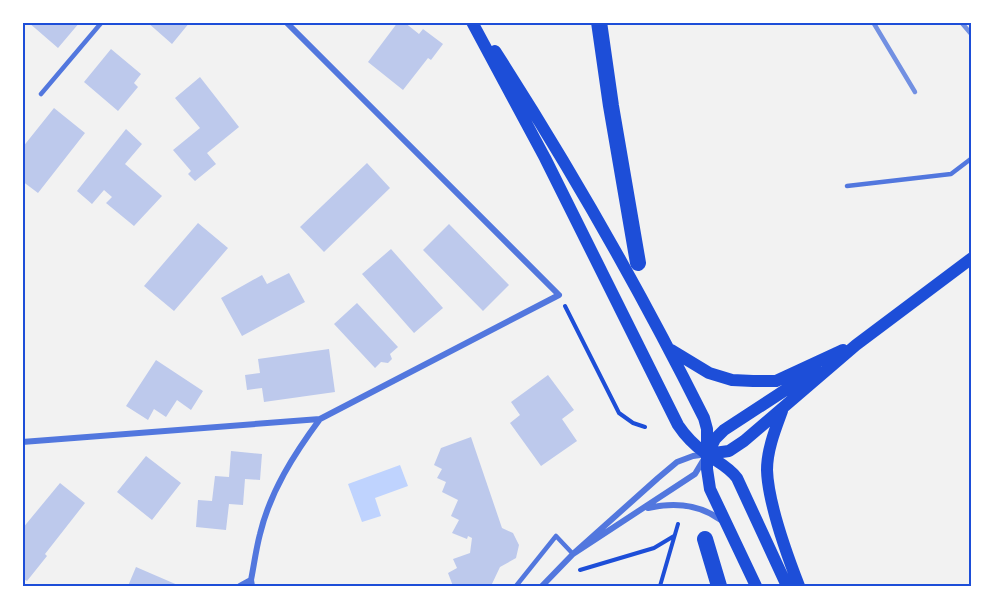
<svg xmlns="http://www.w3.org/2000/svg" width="994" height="609" viewBox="0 0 994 609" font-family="'IBM Plex Serif',serif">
<rect width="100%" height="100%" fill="#f2f2f2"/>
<path fill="#bfd3fe" d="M400,465L408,486L375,498L381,516L362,522L348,484Z"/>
<path fill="#bdc9ec" d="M28,22H80L58,48Z
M147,22H190L172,44Z
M398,22H404L419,34L423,29L443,44L431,60L428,58L403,90L368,62Z
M111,49L141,74L134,83L138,87L118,111L84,82Z
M200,77L239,127L207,153L216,164L195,181L188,174L191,171L173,150L200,128L175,98Z
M54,108L85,133L38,193L22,181V148Z
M126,129L142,144L125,164L162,196L134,226L106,203L112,197L104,190L92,204L77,191Z
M367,163L390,188L324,252L300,227Z
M198,223L228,248L174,311L144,286Z
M449,224L509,285L483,311L423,250Z
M391,249L443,308L414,333L362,274Z
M289,273L305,302L242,336L221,298L262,275L267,284Z
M357,303L398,347L390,354L392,359L388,363L381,362L375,368L334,324Z
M329,349L335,392L264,402L262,388L247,390L245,375L260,373L258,359Z
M156,360L203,391L191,410L177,400L166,417L154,409L148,420L126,406Z
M548,375L574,410L562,419L577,441L541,466L510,423L520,415L511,402Z
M471,437L502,528L513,533L519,545L516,558L500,567L491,586H453L448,573L457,568L453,559L470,553L472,538L468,536L467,539L452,533L459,520L451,516L458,500L442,492L446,482L437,478L442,469L434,465L441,448Z
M231,451L262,454L260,480L245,479L243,505L229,504L226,530L196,527L198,500L212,501L215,476L229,477Z
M146,456L181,483L152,520L117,492Z
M60,483L85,503L45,554L47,556L27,581L22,578V529Z
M136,567L180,586H128Z"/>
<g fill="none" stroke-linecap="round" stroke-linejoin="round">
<path stroke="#1d4ed8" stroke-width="4" d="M565,306L619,413L633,423L645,427
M580,570L654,548L674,536
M660,586L678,524"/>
<path stroke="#5277de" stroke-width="4.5" d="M41,94L102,22
M847,186L951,174L972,158
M516,586L556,536L573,554"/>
<path stroke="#5277de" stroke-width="6" d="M22,442L320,419
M648,508C674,502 699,504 721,520
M240,586L251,580
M252,586L251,580C254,565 256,549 260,534C270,492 294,454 320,419L559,295L286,22
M542,586L573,554L658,478L677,462L693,456L707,454L695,474L573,554"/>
<path stroke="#1d4ed8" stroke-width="12" d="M472,22L545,158L678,425C686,437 694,445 705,453C717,462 728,466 737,478L787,586
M495,51C571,169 641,292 704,418L707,429V469L710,489L756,586
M671,350L709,373L732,380L753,381H776L843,350
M782,411C775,430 767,450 767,470C768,503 787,555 799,586
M709,451L715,439L724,430L816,370
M707,454L729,451L744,441L856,345L972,258"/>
<path stroke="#1d4ed8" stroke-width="16" d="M599,22L611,106L638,263
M705,539L719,586"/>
<path stroke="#7290e2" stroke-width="4.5" d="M873,22L915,92
M961,22L972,35"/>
</g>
<rect width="994" height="609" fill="none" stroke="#ffffff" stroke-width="48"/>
<rect x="24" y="24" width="946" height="561" fill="none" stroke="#1d4ed8" stroke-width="2"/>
</svg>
